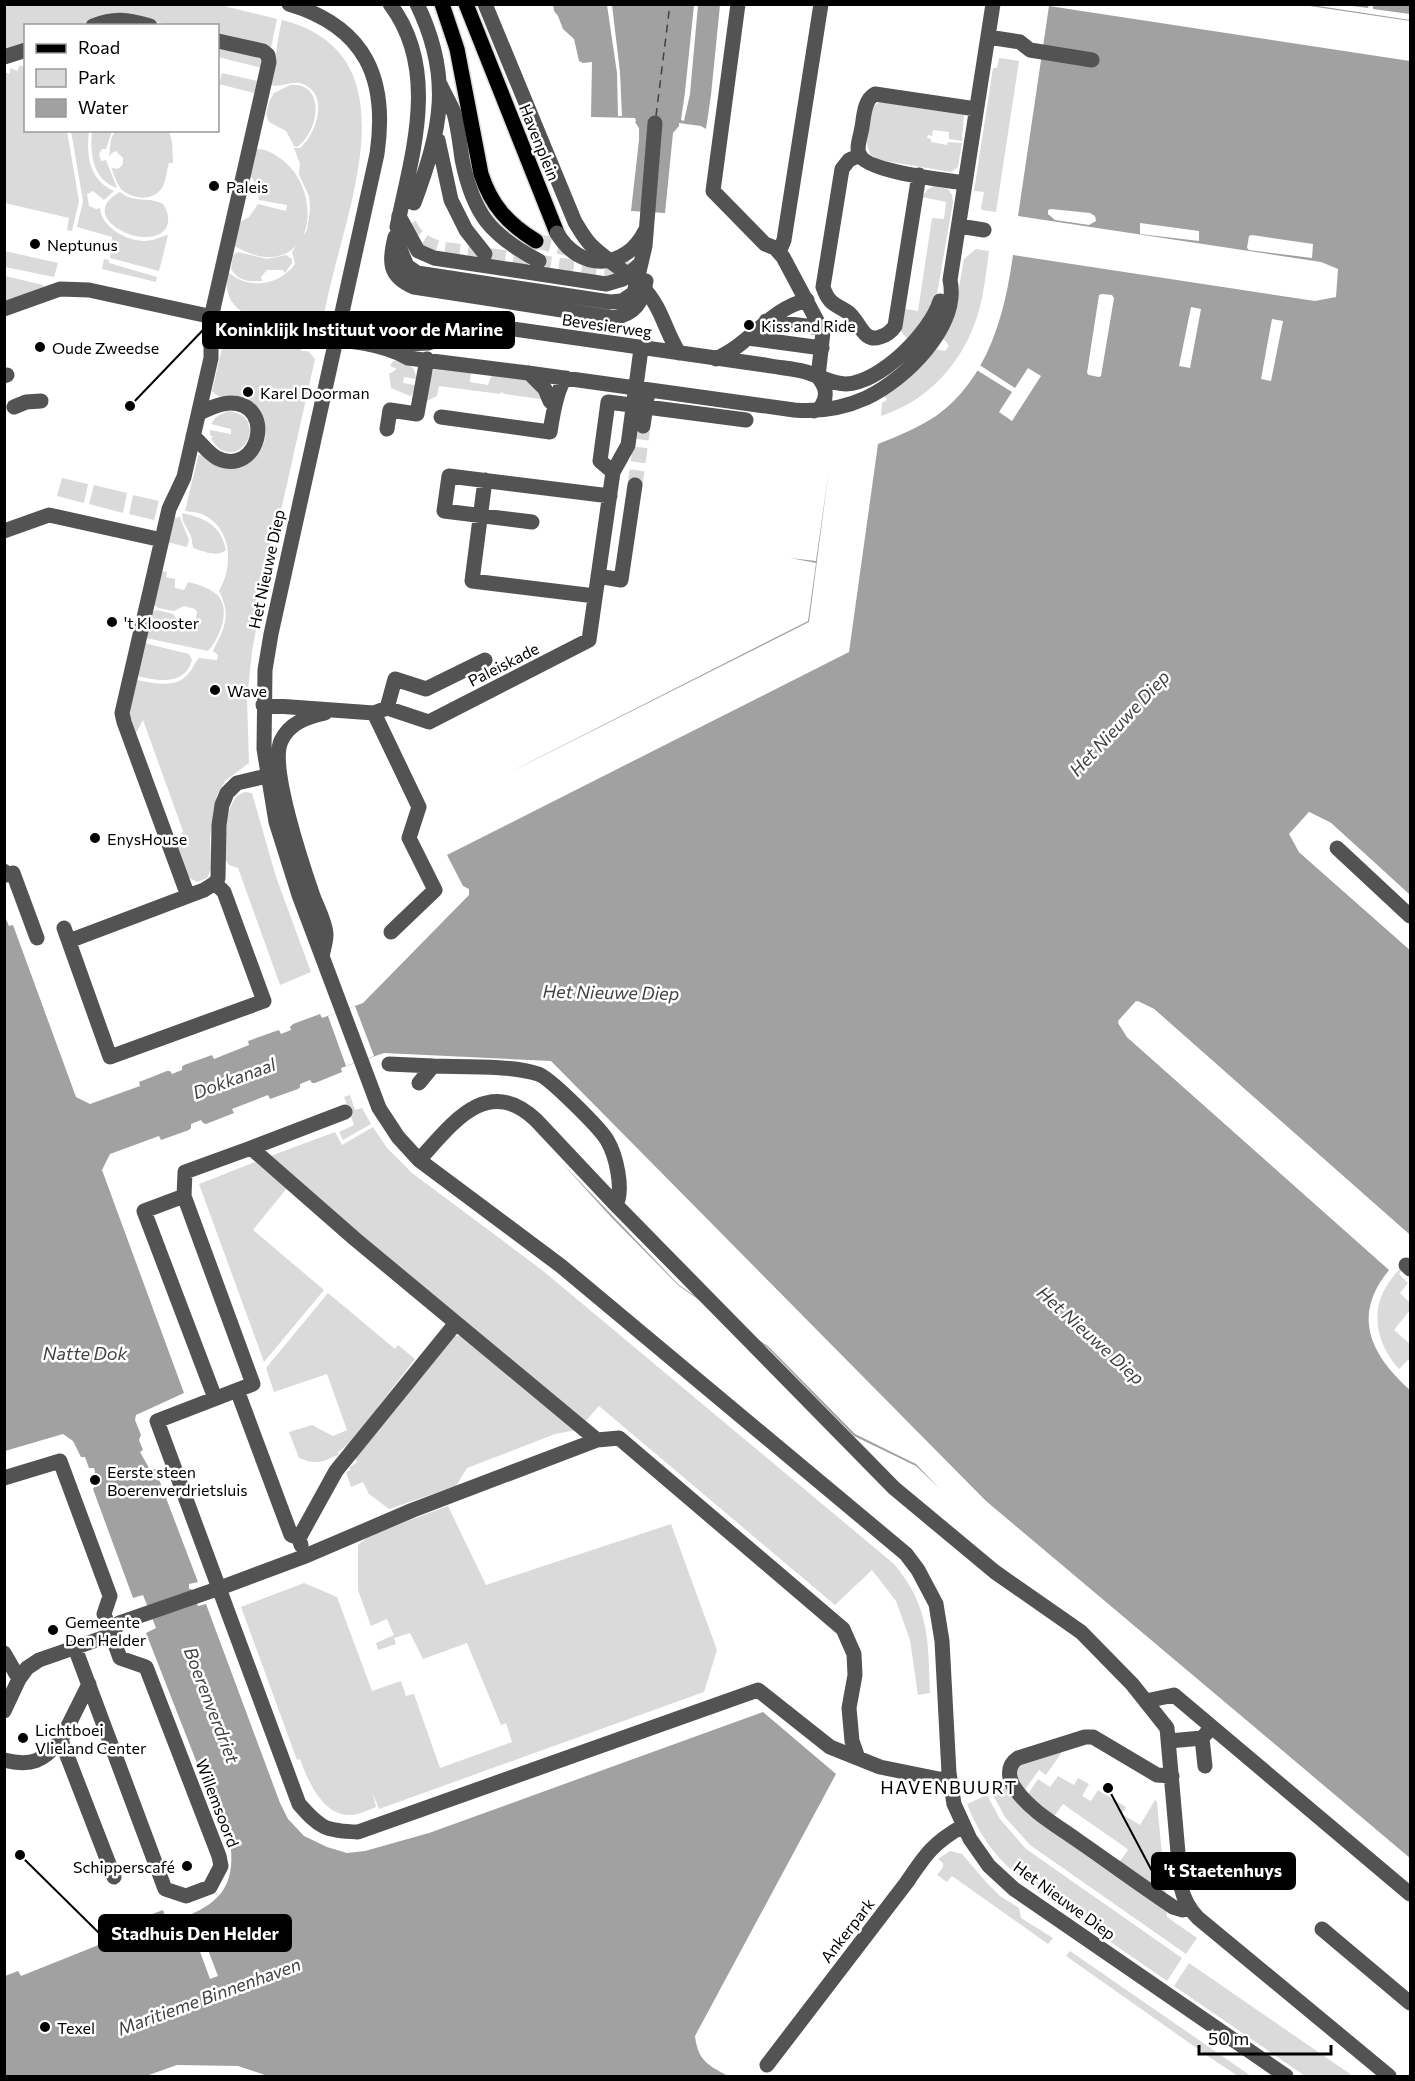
<svg xmlns="http://www.w3.org/2000/svg" width="1415" height="2081" viewBox="0 0 1415 2081" font-family="Commissioner,sans-serif">
<rect width="100%" height="100%" fill="#fff"/>
<path fill="#dadada" d="M5,5H220L277,19L271,48L218,36V26L170,25L114,13L80,25L26,26L25,45L5,53Z
M282,20C424,56 336,228 323,322L315,326H307L241,311C227,301 225,287 228,272C248,290 279,286 295,264L292,252L307,230L310,210L309,196L299,175L300,164L294,148H300C316,134 330,95 303,84C291,80 282,88 271,85C276,63 276,43 282,20Z
M218,45L261,56L262,68L218,57Z
M999,58L1019,61L996,212L982,210L981,208L984,192L974,191L993,68H997Z
M20,65L25,68L26,130L67,131L79,201L72,231L67,230L69,218L5,203V72L9,74L11,68L17,71Z
M222,73L257,81L254,93L219,84Z
M290,85C327,82 319,132 297,147L294,146L286,131L269,122L266,114L269,102L274,93Z
M879,102L964,115L962,141L949,139V132L933,130L932,136L928,135L927,138L931,139V142L947,145L948,142L962,143L958,167L951,172L879,160L870,154L866,141L871,109Z
M71,131H89C86,155 89,180 114,191L104,200L93,191L87,194L89,206L96,209L100,208C101,227 127,241 144,241C153,241 160,237 168,235L159,271L110,258L112,237L77,227L83,201Z
M92,131H112L106,149H102L99,154L101,161L106,160L117,188C92,180 90,152 92,131Z
M115,131H169L172,142L173,163H169C167,170 166,180 163,186C155,202 132,200 121,189C116,183 114,174 111,167C116,170 121,169 123,163V158L116,151L112,153L109,157L111,139Z
M256,149C265,149 271,152 278,157C319,182 320,260 265,257C254,256 244,251 234,246L240,222L249,217L258,204L286,211L287,205L259,200L258,187L250,175Z
M934,186L948,189L952,195L953,202L937,294L929,312L908,339L901,332L905,309L918,311L932,218L944,219L946,202L922,197L928,189Z
M120,192C135,204 149,196 163,204C167,210 170,218 167,226C154,256 71,218 120,192Z
M976,249L989,251C987,267 985,282 982,298C971,353 934,399 881,416L882,403L887,400L883,394L935,349L945,351L949,346L942,337L958,293L964,259Z
M5,251L58,263L54,277L5,267Z
M238,252L267,259L286,255L292,259V263L285,273L283,270H267L261,277L262,281C249,282 238,281 231,269L233,255Z
M104,259L109,260V263L157,277L156,282L102,269Z
M5,276L43,285L44,287L5,303Z
M224,339L259,347L261,339L302,348L301,351H308L315,359L267,573L252,651L247,699L249,763L225,781L217,795L210,837L211,869L207,878L197,882L188,877L176,847L183,831L143,720L135,735L129,715L137,680C153,683 176,689 188,674C193,669 194,663 199,658L217,660L218,655L213,651C224,628 232,616 219,591C233,567 233,530 204,515C198,512 191,512 185,511L198,457L199,455L251,461C264,451 271,431 261,416C258,410 252,406 247,401L250,391L247,390L244,400C233,399 219,400 212,391Z
M393,361C406,361 416,365 416,379L404,377L403,383L415,385L412,395L410,396L391,388L389,374L397,369L390,366Z
M435,367L471,371L470,382L488,385L492,374L526,379L547,400L505,394L501,392L500,394L439,386L437,396L427,401L426,400L429,379Z
M228,411C238,412 250,418 249,428H250C250,452 223,463 211,438L213,437L210,435V430L231,434V429L211,424L216,417Z
M62,478L88,484L84,503L57,496Z
M94,485L127,493L123,513L89,504Z
M133,495L159,501L154,520L129,514Z
M182,513C205,518 221,525 226,550C217,558 203,551 193,548L191,536L183,521Z
M179,515L189,540L187,547L167,542L173,517L178,518Z
M161,571L167,572L166,577L175,579V588L184,590L188,582C197,584 207,587 215,593C233,607 220,638 208,651L146,638L152,612L157,610L173,614L180,623L191,625L195,623L197,612L195,609L184,606L174,611L158,608L153,604Z
M144,643L189,654L192,660C185,686 158,681 137,676Z
M245,792L252,793L276,877L311,972L280,985L238,868L229,865L225,859C226,840 223,798 245,792Z
M350,1095L355,1110L362,1108L371,1124L343,1140L339,1132L354,1125L344,1097Z
M373,1127L387,1148L412,1173L542,1270L894,1564C930,1607 928,1640 930,1693L918,1695L910,1640L896,1601L872,1570L835,1605L599,1406L584,1423L268,1157L335,1132L342,1145Z
M255,1162L287,1188L253,1230L324,1290L264,1362L199,1184Z
M1410,1258L1399,1274L1408,1283L1400,1293L1410,1303V1310L1394,1330L1410,1344V1361L1408,1360L1399,1369C1379,1347 1369,1315 1386,1287C1392,1276 1402,1267 1410,1258Z
M328,1293L395,1349L398,1345L415,1359L351,1442L338,1452L339,1454C325,1461 317,1466 299,1458L289,1432L312,1425L333,1436L347,1430L327,1374L274,1392L266,1368Z
M455,1336H462L576,1430L555,1434L467,1468L456,1486L389,1509L369,1494L363,1482L351,1487L346,1472L350,1470V1467L357,1462L355,1457L358,1452Z
M448,1506L486,1585L671,1524L717,1650L704,1692L379,1809L373,1794L376,1807C368,1810 357,1816 348,1815C322,1814 307,1779 300,1759L297,1760L241,1607L304,1583L337,1597L372,1691L401,1681L406,1696L414,1694L440,1768L512,1742L506,1723L501,1725L467,1643L423,1659L410,1633L394,1638L396,1644L378,1650L376,1643L394,1635L387,1619L371,1626L358,1590V1545L370,1535Z
M1064,1749L1046,1775L1039,1770L1023,1792L1015,1772L1024,1761Z
M1058,1776L1074,1785L1078,1778L1089,1784L1082,1796L1091,1801L1098,1790L1126,1807L1122,1814L1140,1825L1155,1800L1157,1802L1166,1897L1118,1864L1128,1850L1126,1848L1063,1804L1055,1815L1051,1816L1027,1796L1038,1779L1050,1787Z
M1009,1786L1166,1907L1167,1917L1197,1938L1186,1954L1030,1845L1005,1817L992,1793Z
M987,1795L1000,1819L1026,1849L1182,1958L1167,1981C1137,1960 1106,1939 1076,1918C1026,1883 990,1863 967,1804Z
M950,1851L962,1854L987,1883L1000,1896L1019,1908L1021,1918L1053,1938L1048,1944L952,1876L947,1882L937,1875L943,1867V1863L938,1859Z
M1070,1951L1251,2076H1238L1215,2061L1066,1956Z
M1189,1963L1353,2076H1305L1174,1986Z"/>
<path fill="#a1a1a1" d="M553,4L720,5L711,95L706,129L701,126L679,123V126L673,133L665,213L631,211L639,140V128L635,122L636,121L635,118L591,117L592,62L583,63L579,61L574,39L563,29L558,16L554,11Z
M1303,5H1410V21Z
M1049,6L1410,61V895L1331,823L1309,812L1290,834L1299,852L1410,950V1235L1154,1009L1138,1001L1118,1023L1127,1037L1389,1270C1351,1316 1371,1355 1410,1390V1858L986,1501L551,1061L384,1053L341,1068L342,1072L315,1083H312L310,1080L300,1084V1087L298,1089L270,1099L268,1095L232,1109L234,1113L206,1124L203,1123L201,1120L191,1124V1128L189,1130L161,1140L159,1136L110,1154L102,1170L184,1393L136,1415L135,1420L141,1435L139,1440L143,1450L140,1452L149,1468L155,1469L198,1582L189,1584V1589H191L198,1606L206,1604L280,1803L288,1819L304,1836L327,1847L347,1853L365,1851L429,1833L763,1712L836,1774L695,2036C698,2061 708,2065 728,2076H268L238,2066L177,2065L146,2076H5V1976L18,1971L21,1976L126,1934L123,1925L163,1910L168,1924C206,1909 235,1898 231,1850L146,1633L156,1628L143,1595L133,1598L93,1489L97,1484L93,1476L95,1472L94,1468H89L85,1457H81L73,1441L63,1434L5,1451L4,914L9,926L13,925L76,1097L90,1104L140,1086L139,1082L167,1071H170L172,1074L182,1070V1067L184,1065L212,1055L214,1059L249,1045L248,1041L276,1031L279,1030L281,1034L291,1030L290,1027L293,1024L320,1014L322,1018L363,1003L469,895V889L463,886L447,855L849,652L878,444C898,436 918,428 936,416C988,379 1005,314 1013,255L1315,301L1336,297L1338,269L1321,262L1018,216Z
M829,469L809,622L463,796L808,621L816,563L790,558L816,561Z
M560,1161L679,1285L769,1347L855,1434L916,1464L940,1489L916,1466L854,1436L768,1348L679,1286L611,1217Z"/>
<path fill="#fff" d="M607,5H612L620,72L622,116H618L617,73Z
M694,5H698L690,94L684,121L681,120L685,92Z
M1312,5H1344L1368,8L1369,5H1373V9L1410,14V20Z
M1051,209L1090,213L1095,216L1096,221L1089,225L1055,220L1048,214V210Z
M1140,223L1199,231V241L1140,234Z
M1252,235L1313,244L1312,258L1249,250L1247,248L1249,236Z
M1102,294L1112,295L1114,298L1101,376L1099,377L1089,375L1087,373L1099,295Z
M1191,307L1201,309L1190,368L1179,366Z
M1272,319L1283,321L1271,381L1261,379Z
M978,364L1015,388L1028,368L1041,376L1012,421L999,412L1012,392L975,369Z
M1309,812L1331,823L1410,895V898L1329,825L1310,816L1293,834L1302,850L1410,946V950L1299,852L1289,834Z
M1136,1001L1154,1009L1410,1235V1238L1153,1011L1137,1004L1121,1022L1130,1035L1391,1268L1392,1272L1127,1037L1118,1021Z
M355,1006L374,1056L346,1066L328,1016Z
M194,1914L218,1976L210,1979L187,1916Z"/>
<g fill="none" stroke-linecap="round" stroke-linejoin="round">
<path stroke="#424242" stroke-width="1.5" stroke-dasharray="8 6" stroke-linecap="butt" d="M656,116L670,4"/>
<path stroke="#d9d9d9" stroke-width="15" stroke-dasharray="15 8" stroke-linecap="butt" d="M409,224C416,239 426,245 442,249L594,270L606,271L630,266
M536,241L578,251
M635,485L643,426"/>
<g stroke="#dbdbdb" stroke-width="18">
<path id="major" d="M442,4L457,49L481,174C491,205 508,224 536,241
M466,4L557,233"/>
</g>
<path stroke="#535353" stroke-width="15" d="M289,4C366,27 388,79 377,154L271,634L265,670L264,749L276,822L299,895L379,1108L398,1137L419,1160L561,1266L906,1554L918,1570L936,1604L942,1641L949,1773L954,1804L970,1839L989,1866L1014,1889L1286,2076
M390,4C440,70 412,154 397,227
M485,4L575,222C580,230 584,238 591,245C607,261 628,272 644,289C661,306 666,333 679,353
M738,4L713,191L765,244L775,248L783,257L823,332L818,377
M93,26C116,17 127,20 150,26
M988,37L1020,42L1030,50L1092,60
M4,57L26,50
M440,84C444,93 450,103 454,113C458,127 460,144 462,159C473,214 490,235 539,261
M438,140L451,200L466,230L485,254
M860,155L849,160L842,169L823,287C829,305 836,304 849,313C860,322 863,343 880,337C887,335 891,332 895,326L919,175
M965,183C946,180 866,172 859,154C856,147 861,135 862,127C864,116 864,100 875,94L976,109
M414,203C441,130 453,78 417,4
M959,226L984,230
M779,252L784,240L821,4
M4,309L60,289L89,290L319,340C346,339 384,344 408,358L528,373L794,410C818,412 844,408 866,398C905,380 960,326 950,280L993,4
M766,321L822,328
M748,338L822,348
M393,349L406,344L429,343L464,327L485,325L765,365C779,368 793,368 806,372C819,376 833,384 846,384C881,382 930,333 940,301
M716,359C726,354 736,348 744,341C765,324 780,307 807,300
M529,373L545,389L550,401L554,405
M4,376L7,375
M14,407L26,402L41,401
M814,411L820,408C828,397 827,388 818,377
M441,417L550,432C552,419 557,387 566,378
M643,426L647,398
M387,429L390,410L417,414L427,359
M193,436C201,443 209,454 217,458C259,478 277,403 230,403C219,403 209,409 199,413
M613,472L600,461L608,402L746,420
M485,480L472,581L595,596
M532,522L444,511L449,476L610,496
M4,531L49,515L162,540
M598,576L621,580L635,485
M263,705L374,713L387,708L429,722L589,640L613,472L628,445L641,349
M387,708L395,679L426,689L485,660
M374,713L419,807L409,838L435,890L391,932
M1337,848L1410,916
M4,871L6,875L13,873L37,938
M188,896L124,722L122,713L169,509L184,477L211,358V318L269,62L268,55L263,51L218,41
M64,928L110,1057L264,1001L224,892L215,883
M69,941L204,890L215,883L218,878L219,825L222,805L227,793L237,783L267,776
M322,957C323,950 326,942 326,935C326,923 317,907 313,896C303,867 269,767 281,741C289,723 307,717 325,713
M389,1064L433,1066
M419,1083L433,1066C461,1067 512,1065 538,1074C549,1077 600,1128 607,1140C616,1155 624,1189 616,1205
M251,1148L345,1112
M419,1160C452,1124 487,1074 536,1120L616,1205L894,1488L995,1572L1081,1632L1132,1684L1167,1728L1181,1887C1184,1900 1189,1909 1198,1918L1389,2076
M184,1196L185,1172L251,1148L355,1239L597,1440
M1406,1265L1410,1269
M237,1390L291,1535L299,1538L301,1545
M215,1398L144,1211L184,1196L253,1384L157,1421L299,1804C320,1828 325,1831 358,1832L758,1690L830,1747L880,1767L939,1779H949
M4,1478L60,1461L110,1596L104,1614L120,1658L146,1667L219,1856L221,1866L210,1887L186,1896L165,1889L75,1648
M299,1538L336,1471L456,1323
M4,1653L19,1679
M89,1684L61,1740L114,1877
M1146,1701L1174,1695L1410,1894
M4,1711L19,1679L27,1668L39,1660L111,1635L119,1623L220,1588L303,1557L413,1510L597,1440L619,1438L843,1629L854,1654L855,1675L849,1708L852,1741L858,1758
M1202,1738L1205,1766
M1169,1741L1202,1738L1212,1727
M4,1760C32,1767 43,1761 61,1740
M1172,1776L1157,1775L1093,1737H1085L1018,1758C1006,1766 1008,1779 1016,1790C1031,1811 1056,1825 1077,1840C1109,1862 1140,1885 1173,1907L1183,1910L1189,1908
M1322,1929L1410,2003
M767,2065L907,1882C925,1855 934,1842 963,1826"/>
<use href="#major" stroke="#000" stroke-width="15"/>
<path stroke="#535353" stroke-width="15" d="M399,216L418,251L434,258L606,284L623,279L641,263
M557,233C579,271 625,271 645,231
M395,237L407,266L417,273L610,302L622,301L634,293L645,246L655,123
M395,237C389,261 388,276 414,287L613,318C635,314 643,302 646,281"/>
</g>
<g fill="#000" stroke="#fff" stroke-width="2">
<circle cx="214" cy="186" r="6"/>
<circle cx="35" cy="244" r="6"/>
<circle cx="749" cy="325" r="6"/>
<circle cx="40" cy="347" r="6"/>
<circle cx="248" cy="392" r="6"/>
<circle cx="112" cy="622" r="6"/>
<circle cx="215" cy="690" r="6"/>
<circle cx="95" cy="838" r="6"/>
<circle cx="95" cy="1480" r="6"/>
<circle cx="53" cy="1630" r="6"/>
<circle cx="23" cy="1738" r="6"/>
<circle cx="187" cy="1866" r="6"/>
<circle cx="45" cy="2027" r="6"/>
</g>
<g text-anchor="middle" dominant-baseline="central" stroke-width="5" stroke-linejoin="round" paint-order="stroke">
<g font-size="16" fill="#000" stroke="#fff">
<text transform="translate(540 142) rotate(68)">Havenplein</text>
<text transform="translate(607 325) rotate(8)">Bevesierweg</text>
<text transform="translate(266 569) rotate(-78)">Het Nieuwe Diep</text>
<text transform="translate(503 664) rotate(-27)">Paleiskade</text>
<text transform="translate(218 1803) rotate(69)">Willemsoord</text>
<text transform="translate(1065 1900) rotate(36)">Het Nieuwe Diep</text>
<text transform="translate(847 1930) rotate(-52)">Ankerpark</text>
</g>
<g font-size="16" fill="#000" stroke="#fff" text-anchor="start">
<text x="226" y="186">Paleis</text>
<text x="47" y="244">Neptunus</text>
<text x="761" y="325">Kiss and Ride</text>
<text x="52" y="347">Oude Zweedse</text>
<text x="260" y="392">Karel Doorman</text>
<text x="124" y="622">'t Klooster</text>
<text x="227" y="690">Wave</text>
<text x="107" y="838">EnysHouse</text>
<text x="107" y="1471">Eerste steen<tspan x="107" dy="18">Boerenverdrietsluis</tspan></text>
<text x="65" y="1621">Gemeente<tspan x="65" dy="18">Den Helder</tspan></text>
<text x="35" y="1729">Lichtboei<tspan x="35" dy="18">Vlieland Center</tspan></text>
<text x="175" y="1866" text-anchor="end">Schipperscafé</text>
<text x="57" y="2027">Texel</text>
</g>
<g font-size="18" font-style="italic" fill="#424242" stroke="#fff">
<text transform="translate(1119 723) rotate(-47)">Het Nieuwe Diep</text>
<text transform="translate(611 992) rotate(1)">Het Nieuwe Diep</text>
<text transform="translate(234 1078) rotate(-20)">Dokkanaal</text>
<text transform="translate(1091 1335) rotate(42)">Het Nieuwe Diep</text>
<text x="85" y="1353">Natte Dok</text>
<text transform="translate(212 1705) rotate(69)">Boerenverdriet</text>
<text transform="translate(209 1996) rotate(-20)">Maritieme Binnenhaven</text>
</g>
<g font-size="18" letter-spacing="1.5" fill="#000" stroke="#fff">
<text x="949" y="1787">HAVENBUURT</text>
</g>
</g>
<path fill="none" stroke="#000" stroke-width="2" d="M130 406L203 330M1108 1788L1152 1871M20 1855L99 1933"/>
<g fill="#000" stroke="#fff" stroke-width="2">
<circle cx="130" cy="406" r="6"/>
<circle cx="1108" cy="1788" r="6"/>
<circle cx="20" cy="1855" r="6"/>
</g>
<g fill="#000" stroke="#000" stroke-width="2">
<rect x="203" y="312" width="311" height="36" rx="6"/>
<rect x="1152" y="1853" width="143" height="36" rx="6"/>
<rect x="99" y="1915" width="192" height="36" rx="6"/>
</g>
<g font-size="18" text-anchor="middle" font-weight="bold" fill="#fff">
<text x="359" y="336">Koninklijk Instituut voor de Marine</text>
<text x="1223" y="1877">'t Staetenhuys</text>
<text x="195" y="1940">Stadhuis Den Helder</text>
</g>
<rect width="1415" height="2081" fill="none" stroke="#000000" stroke-width="12"/>
<rect x="24" y="24" width="195" height="108" fill="#ffffff" stroke="#999999" stroke-width="1.5"/>
<rect x="36" y="44" width="30" height="9" fill="#000000" stroke="#999999" stroke-width="1.5"/>
<text x="78" y="54" font-size="18" fill="#000000">Road</text>
<rect x="36" y="69" width="30" height="18" fill="#dadada" stroke="#999999" stroke-width="1.5"/>
<text x="78" y="84" font-size="18" fill="#000000">Park</text>
<rect x="36" y="99" width="30" height="18" fill="#a1a1a1" stroke="#999999" stroke-width="1.5"/>
<text x="78" y="114" font-size="18" fill="#000000">Water</text>
<path d="M1199 2045v9h132v-9" fill="none" stroke="#000000" stroke-width="3"/>
<text x="1208" y="2045" font-size="18" fill="#000000" stroke="#ffffff" stroke-width="4.5" paint-order="stroke">50 m</text>
</svg>
